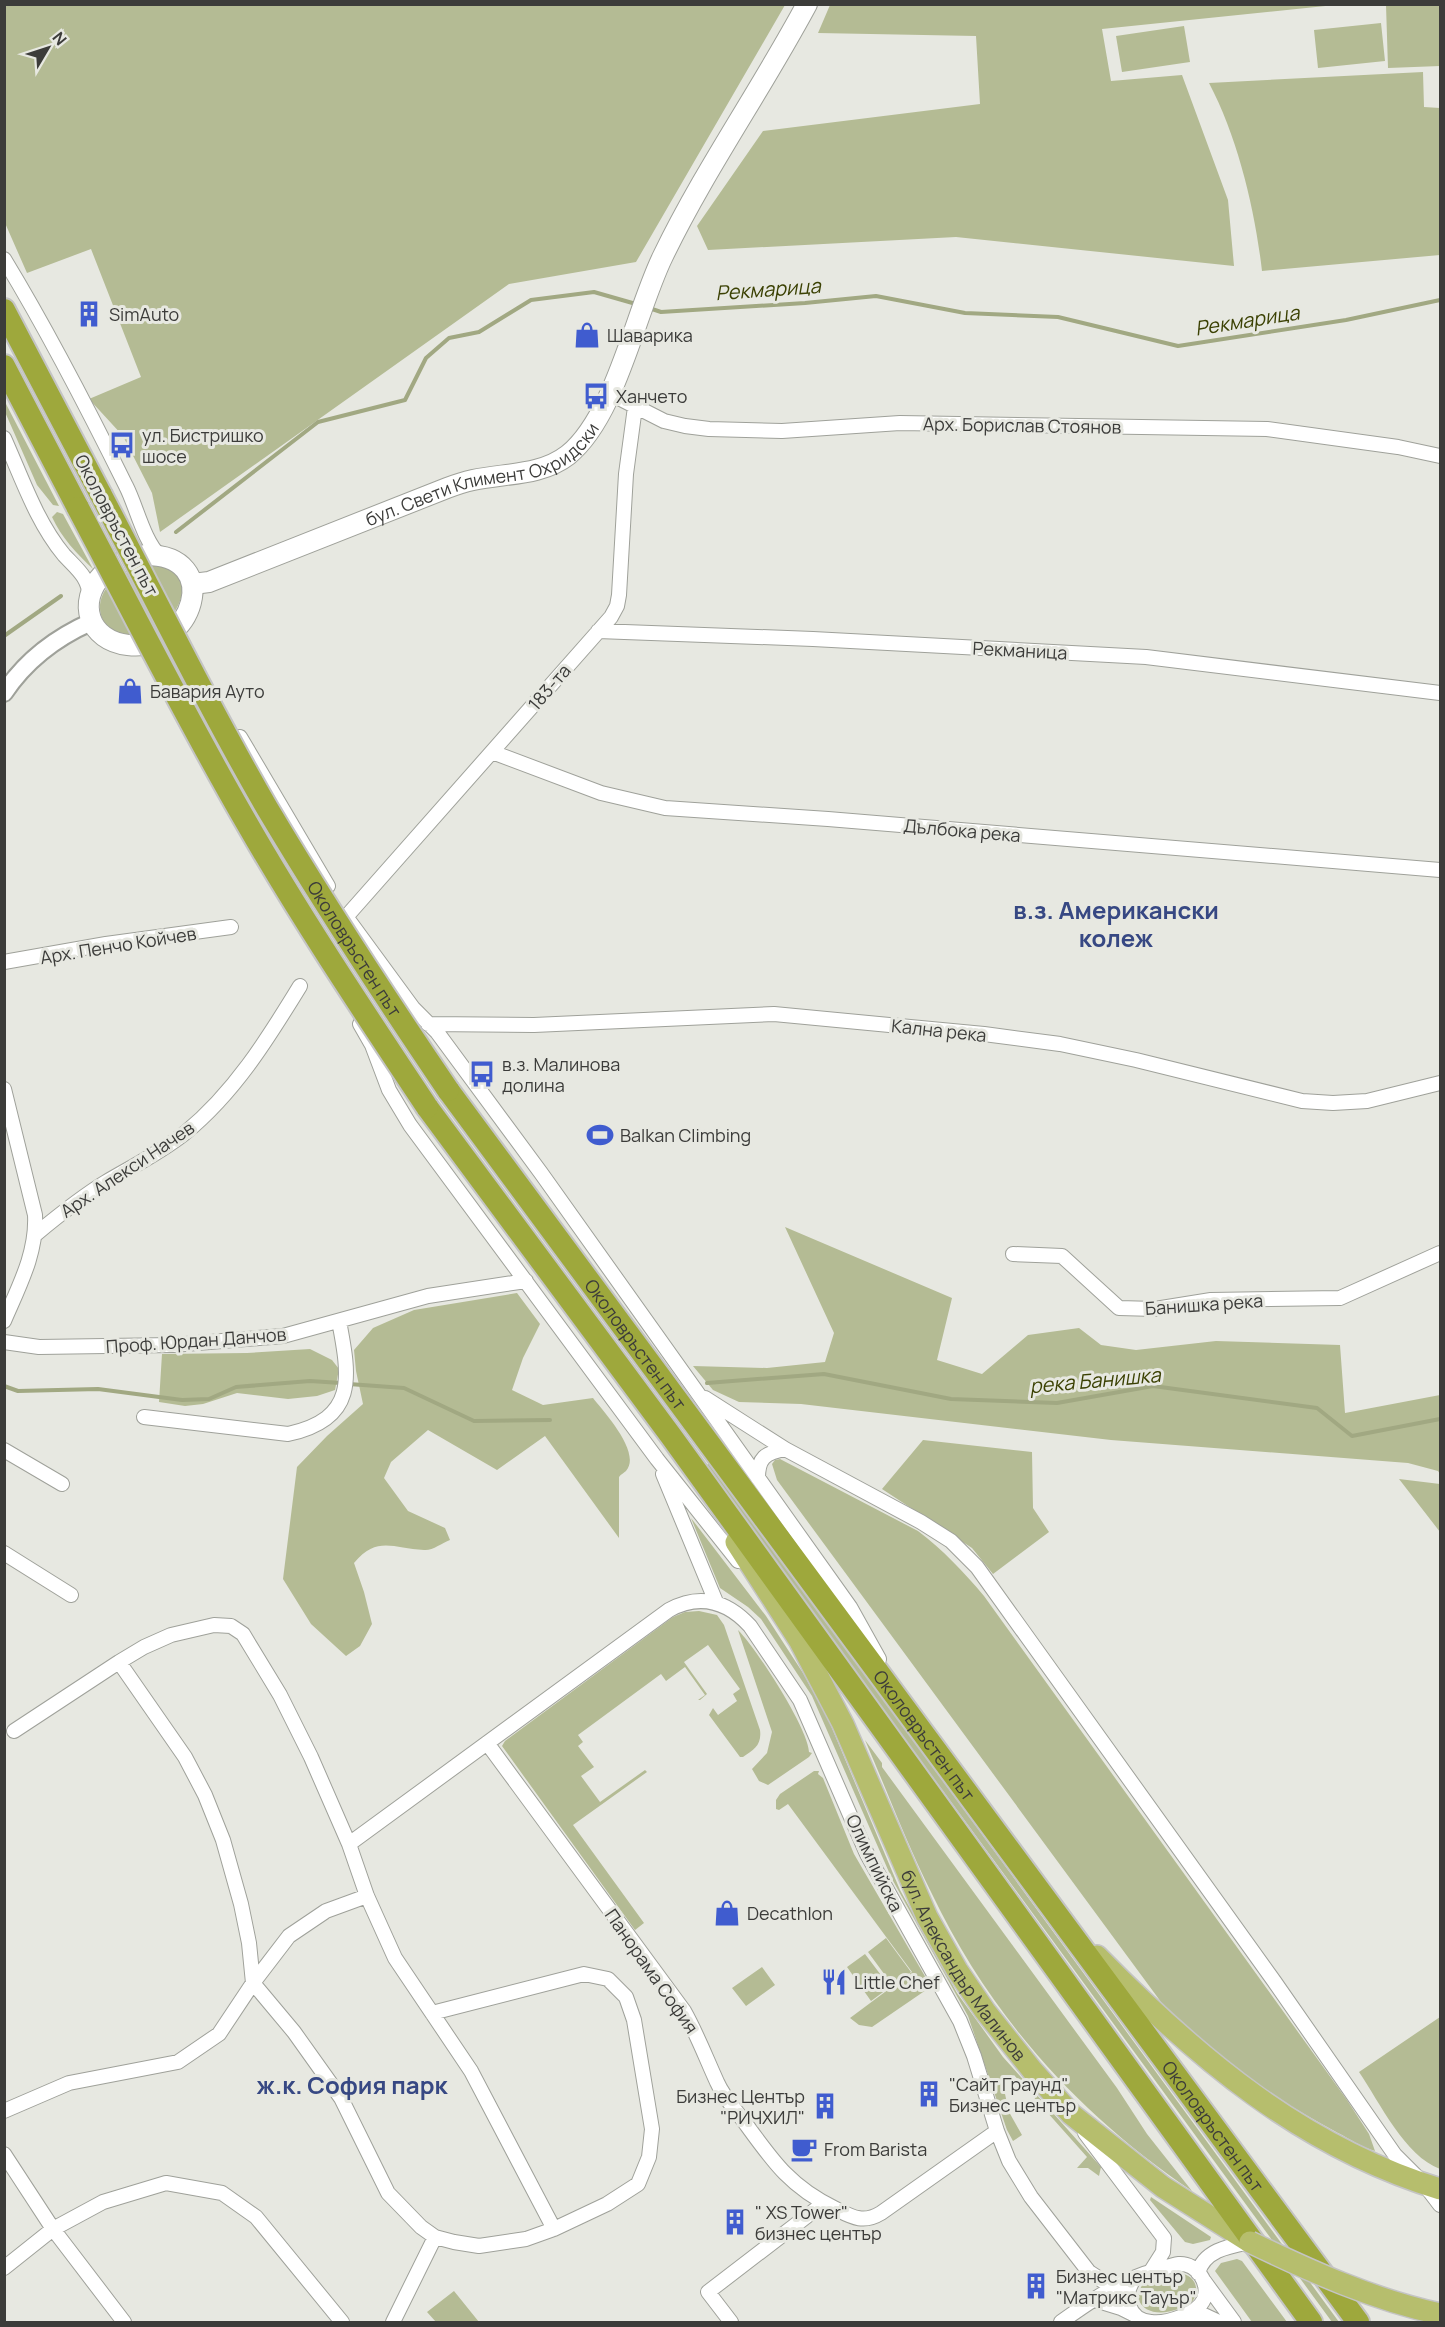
<svg xmlns="http://www.w3.org/2000/svg" width="1445" height="2327" viewBox="0 0 1445 2327" font-family="Manrope,sans-serif">
<rect width="100%" height="100%" fill="#e7e8e1"/>
<path fill="#b4bb94" d="M4,5H785L636,262L509,284L160,532L152,493L123,436L89,399L141,377L91,249L27,273L5,223Z
M830,5V4L1335,5L1102,29L1111,81L1182,75L1228,200L1234,266L956,237L708,250L697,226L763,131L980,104L976,36L818,33Z
M1386,5H1440V66L1388,68Z
M1381,23L1385,61L1318,68L1314,30Z
M1184,26L1190,62L1122,72L1116,36Z
M1423,72L1424,107L1440,108V255L1262,271C1255,210 1238,138 1209,83Z
M5,402L59,506L53,505L37,485L5,412Z
M57,512L63,514L93,569C77,554 61,537 52,517Z
M147,566C209,563 180,637 128,635C100,634 91,603 110,584C120,574 134,570 147,566Z
M785,1227L952,1298L937,1360L982,1374L1028,1335L1079,1328L1101,1345L1136,1350L1216,1341L1340,1345L1345,1413L1440,1395V1474L1438,1471L1408,1463L1111,1440L801,1404L739,1402L713,1390L693,1366L767,1368L825,1362L834,1333Z
M517,1293L540,1324L523,1358L512,1390L543,1405L593,1398C604,1412 642,1453 626,1471C624,1473 621,1474 619,1477V1538L545,1436L497,1470L428,1430L391,1462L384,1478L408,1511L445,1528L450,1540C442,1543 432,1551 424,1550C393,1549 378,1535 354,1563L364,1592L372,1624L360,1646L346,1656L311,1624L283,1579L297,1467L327,1436L363,1404L356,1371L354,1350L373,1328L414,1310Z
M310,1349L332,1360L339,1369L335,1390L317,1396L288,1399L237,1393L203,1404L185,1406L159,1402L162,1354L247,1353Z
M923,1440L1032,1452L1033,1508L1049,1532L993,1574L972,1548L882,1489Z
M780,1459L918,1531C943,1550 964,1572 984,1596L1347,2100L1369,2134L1375,2151C1363,2148 1350,2139 1338,2133C1274,2099 1209,2056 1161,2002L777,1480L772,1464L775,1460Z
M710,1463L1339,2322H1332L705,1466Z
M1399,1479L1440,1484V1532Z
M691,1518L766,1616L803,1673L829,1721L900,1890L957,1993L1003,2057L1101,2167L1099,2176L1088,2168H1077L1087,2157L1014,2075L1003,2085L1009,2112L1022,2135L1013,2141L1007,2130L968,2016L892,1879L812,1696L761,1619L748,1607L720,1588Z
M699,1611L717,1615L724,1625L760,1730C762,1745 754,1750 743,1757H740L709,1715L713,1708L718,1715L737,1701L733,1694L740,1689L708,1645L684,1662L707,1694L700,1700H698L705,1695L685,1667L666,1681L661,1674L578,1735L583,1742L578,1746L594,1767L581,1776L600,1802L645,1770L647,1772L573,1825L644,1923L635,1930L502,1746L505,1741L673,1617L685,1612Z
M738,1630C756,1648 808,1728 809,1752L812,1753L809,1757L768,1785L759,1781L752,1769L767,1753L772,1732Z
M865,1740L882,1763V1767L1117,2088L1147,2134L1192,2191C1079,2115 991,2017 932,1894C907,1844 887,1791 865,1740Z
M814,1771H819L818,1774L823,1778L854,1854L930,1985L929,1988L872,2027L859,2025L850,2018L893,1986L868,1952L886,1938L911,1972L905,1977L912,1972L788,1804L779,1810L776,1809V1800L780,1794Z
M865,1954L890,1987L871,2001L847,1967Z
M762,1967L775,1985L746,2006L732,1988Z
M1440,2017V2169C1405,2156 1380,2103 1359,2072Z
M1151,2197L1211,2237L1210,2240L1193,2244L1185,2242L1150,2200Z
M1237,2259L1242,2261L1287,2322H1252L1215,2271L1221,2263Z
M1179,2273C1195,2275 1201,2289 1192,2302C1177,2313 1145,2320 1138,2298C1138,2277 1162,2277 1179,2273Z
M454,2291L479,2322H436L427,2312Z"/>
<g fill="none" stroke-linecap="round" stroke-linejoin="round">
<path stroke="#a1a882" stroke-width="4" d="M649,308L661,312L805,303L876,296L965,313L1058,317L1178,346L1346,320L1440,300
M176,532L318,422L405,400L426,358L449,338L479,332L531,300L594,292L636,304
M4,636L61,596
M707,1383L824,1374L951,1399L1057,1403L1153,1386L1317,1408L1352,1436L1440,1419
M349,1384L404,1388L474,1421L550,1420
M4,1386L18,1391L98,1389L182,1400L209,1399L236,1387L310,1381L341,1383"/>
<g stroke="#9fa19a" stroke-width="16">
<path id="minor" d="M4,259C49,333 88,409 126,486C136,505 144,542 160,556
M609,393L664,421L685,426L709,429L782,431L900,423L1267,429L1398,447L1440,456
M4,438C22,478 36,521 64,555C77,569 89,577 90,598
M598,631L813,639L1146,657L1440,693
M240,737L328,886
M492,752L601,793L665,808L828,819L1440,870
M346,917L611,617L617,606L619,595L626,474L635,407
M347,918L413,1008L437,1032L541,1173L850,1607L879,1659
M4,962L106,944L231,927
M360,1024L372,1045L389,1090L410,1125L657,1459L738,1561
M428,1024L534,1025L774,1014L984,1034L1060,1044L1136,1060L1302,1101L1333,1103L1367,1101L1440,1083
M4,1089L35,1215C37,1253 19,1286 4,1321
M36,1234C59,1215 81,1197 106,1182C133,1166 160,1153 185,1133C234,1093 267,1040 300,986
M1013,1254L1062,1256L1119,1308L1155,1309L1211,1300L1340,1298L1440,1253
M4,1342L39,1347L173,1345L283,1336L428,1296L526,1281
M705,1398L785,1449L921,1522L951,1541L977,1567L1274,1981L1395,2155L1424,2184L1440,2205
M144,1417L288,1434C357,1419 350,1378 339,1321
M4,1450L62,1484
M663,1474L716,1602
M758,1478C758,1458 765,1453 785,1449
M4,1553L71,1595
M119,1662L185,1757L205,1795L223,1840L241,1904L249,1943L253,1983L294,2032L341,2098L388,2193L421,2227L435,2237L454,2242L479,2246L526,2239L554,2229L607,2204L638,2184L649,2157L652,2129L634,2020L626,1997L608,1979L584,1974L432,2013
M14,1731L119,1662L144,1647L171,1635L214,1625L231,1626L243,1634L280,1695L311,1757L349,1844L367,1896L395,1958L471,2071L554,2229
M487,1743L684,2011C697,2034 706,2058 717,2082C723,2096 734,2108 743,2120C772,2160 789,2186 834,2208C852,2217 863,2224 881,2213L997,2131
M349,1844L669,1610C700,1593 727,1601 750,1626L800,1700L867,1854L960,2021L974,2056L997,2131L1009,2161L1031,2197L1089,2272L1103,2281L1123,2284
M4,2111L69,2083L178,2062L219,2034L253,1983L289,1936L326,1911L367,1896
M1085,2133L1164,2238L1163,2252L1151,2271
M4,2154L53,2229L124,2322
M4,2268L53,2229L103,2202L166,2183L222,2193L256,2217L342,2322
M1198,2273C1204,2250 1230,2246 1250,2242
M1204,2281L1234,2322
M1095,2300L1121,2308L1135,2315
M1187,2315H1204L1219,2322
M393,2322L435,2237
M731,2322L708,2292L824,2203
M1061,2322C1089,2302 1123,2278 1157,2270C1164,2268 1172,2265 1179,2264C1197,2263 1210,2283 1204,2299C1198,2314 1166,2324 1151,2322C1127,2320 1122,2294 1135,2278"/>
</g>
<g stroke="#9fa19a" stroke-width="20">
<path id="tertiary" d="M4,693C26,660 55,638 91,622"/>
</g>
<g stroke="#9fa19a" stroke-width="22">
<g id="secondary">
<path d="M145,555C225,554 193,653 128,645C89,641 76,602 103,574C115,563 129,558 145,555Z"/>
<path id="s1" d="M193,584L209,582L447,488C455,485 464,482 473,480C505,473 541,476 568,455C616,416 635,313 663,256C705,169 761,90 807,4"/>
</g>
</g>
<g stroke="#c4c4c4" stroke-width="24">
<g id="primary">
<path id="s2" d="M736,1542L799,1640L843,1724L927,1917L957,1970L985,2011L1032,2070L1071,2114L1163,2187L1250,2242"/>
<path d="M1097,1956C1196,2057 1302,2147 1440,2189"/>
</g>
</g>
<g stroke="#c4c4c4" stroke-width="26">
<g id="trunk">
<path d="M4,310L101,495"/>
<path d="M4,366L78,508"/>
<path id="s3" d="M448,1090L1358,2322"/>
<path d="M427,1107L671,1436L1311,2322"/>
</g>
</g>
<use href="#minor" stroke="#fff" stroke-width="14"/>
<use href="#tertiary" stroke="#fff" stroke-width="16"/>
<use href="#secondary" stroke="#fff" stroke-width="20"/>
<use href="#primary" stroke="#b6be6d" stroke-width="21"/>
<use href="#trunk" stroke="#9ea83c" stroke-width="22"/>
<g stroke="#c4c4c4" stroke-width="24" stroke-linecap="butt">
<path id="primary-bridge" d="M1250,2242C1310,2271 1374,2300 1440,2314"/>
</g>
<g stroke="#c4c4c4" stroke-width="26" stroke-linecap="butt">
<g id="trunk-bridge">
<path id="s4" d="M101,495C156,600 208,706 267,808C324,904 385,997 448,1090"/>
<path d="M78,508C133,612 186,718 245,820C301,918 364,1012 427,1107"/>
</g>
</g>
<use href="#primary-bridge" stroke="#b6be6d" stroke-width="21"/>
<use href="#trunk-bridge" stroke="#9ea83c" stroke-width="22"/>
</g>
<defs>
<g id="building-bare" transform="scale(2.07)"><path d="M-4-6H4V6H1V3H-1V6H-4ZM-2.5-4.3h1.7v1.8h-1.7ZM.8-4.3h1.7v1.8H.8ZM-2.5-1h1.7V.8h-1.7ZM.8-1h1.7V.8H.8Z" fill="#405ccf" stroke="#e7e8e1" stroke-width="2.5" paint-order="stroke"/></g>
<g id="shop-bare" transform="scale(2.07)"><path d="M-5-2.5h2.3a2.7 3.5 0 0 1 5.4 0H5L5.5 6h-11ZM-1.5-2.5h3a1.5 2.3 0 0 0-3 0Z" fill="#405ccf" stroke="#e7e8e1" stroke-width="2.5" paint-order="stroke"/></g>
<g id="bus-bare" transform="scale(2.07)"><path d="M-5-6H5V4H4V6H2V4H-2V6H-4V4H-5ZM-3.5-4V0h7V-4ZM-3.5 1.2v1.5H-2V1.2ZM2 1.2v1.5H3.5V1.2Z" fill="#405ccf" stroke="#e7e8e1" stroke-width="2.5" paint-order="stroke"/></g>
<g id="stadium-bare" transform="scale(2.07)"><path d="M0-5a6.5 5 0 1 0 0 10a6.5 5 0 1 0 0-10ZM-3.5-1.8h7v3.6h-7Z" fill="#405ccf" stroke="#e7e8e1" stroke-width="2.5" paint-order="stroke"/></g>
<g id="restaurant-bare" transform="scale(2.07)"><path d="M-5-6h1v4h1v-4h1v4h1v-4h1v5L-1.5 .5V6h-2V.5L-5-1ZM5-6V6H3V1.5H1.5Q1.5-4 5-6Z" fill="#405ccf" stroke="#e7e8e1" stroke-width="2.5" paint-order="stroke"/></g>
<g id="cafe-bare" transform="scale(2.07)"><path d="M-5.5-4.5H6V0H3Q3 3.5 0 3.5H-2.5Q-5.5 3.5-5.5 0ZM3-3.2v2h1.7v-2ZM-6 4.5H4V6H-6Z" fill="#405ccf" stroke="#e7e8e1" stroke-width="2.5" paint-order="stroke"/></g>
</defs>
<g fill-rule="evenodd">
<use href="#building-bare" x="89" y="314"/>
<use href="#shop-bare" x="587" y="335"/>
<use href="#bus-bare" x="596" y="396"/>
<use href="#bus-bare" x="122" y="445"/>
<use href="#shop-bare" x="130" y="691"/>
<use href="#bus-bare" x="482" y="1074"/>
<use href="#stadium-bare" x="600" y="1135"/>
<use href="#shop-bare" x="727" y="1913"/>
<use href="#restaurant-bare" x="834" y="1982"/>
<use href="#building-bare" x="929" y="2094"/>
<use href="#building-bare" x="825" y="2106"/>
<use href="#cafe-bare" x="804" y="2149"/>
<use href="#building-bare" x="735" y="2222"/>
<use href="#building-bare" x="1036" y="2286"/>
</g>
<g text-anchor="middle" dominant-baseline="central" stroke-width="6" stroke-linejoin="round" paint-order="stroke">
<g font-size="18" fill="#3c3c3a" stroke="#e7e8e1" text-anchor="start">
<text x="109" y="314">SimAuto</text>
<text x="607" y="335">Шаварика</text>
<text x="616" y="396">Ханчето</text>
<text x="142" y="435">ул. Бистришко<tspan x="142" dy="21">шосе</tspan></text>
<text x="150" y="691">Бавария Ауто</text>
<text x="502" y="1064">в.з. Малинова<tspan x="502" dy="21">долина</tspan></text>
<text x="620" y="1135">Balkan Climbing</text>
<text x="747" y="1913">Decathlon</text>
<text x="854" y="1982">Little Chef</text>
<text x="949" y="2084">"Сайт Граунд"<tspan x="949" dy="21">Бизнес център</tspan></text>
<text x="805" y="2096" text-anchor="end">Бизнес Център<tspan x="805" dy="21">"РИЧХИЛ"</tspan></text>
<text x="824" y="2149">From Barista</text>
<text x="755" y="2212">" XS Tower"<tspan x="755" dy="21">бизнес център</tspan></text>
<text x="1056" y="2276">Бизнес център<tspan x="1056" dy="21">"Матрикс Тауър"</tspan></text>
</g>
<g font-size="18" fill="#3c3c3a" stroke="#e7e8e1">
<text transform="translate(1022 425) rotate(1)">Арх. Борислав Стоянов</text>
<text stroke="none"><textPath href="#s1" startOffset="312">бул. Свети Климент Охридски</textPath></text>
<text transform="translate(117 525) rotate(62)">Околовръстен път</text>
<text transform="translate(1020 650) rotate(3)">Рекманица</text>
<text transform="translate(549 687) rotate(-49)">183-та</text>
<text transform="translate(962 830) rotate(5)">Дълбока река</text>
<text transform="translate(118 945) rotate(-9)">Арх. Пенчо Койчев</text>
<text stroke="none"><textPath href="#s4" startOffset="520">Околовръстен път</textPath></text>
<text transform="translate(939 1030) rotate(6)">Кална река</text>
<text transform="translate(127 1169) rotate(-34)">Арх. Алекси Начев</text>
<text transform="translate(1204 1304) rotate(-4)">Банишка река</text>
<text transform="translate(196 1340) rotate(-4)">Проф. Юрдан Данчов</text>
<text stroke="none"><textPath href="#s3" startOffset="316">Околовръстен път</textPath></text>
<text stroke="none"><textPath href="#s3" startOffset="802">Околовръстен път</textPath></text>
<text transform="translate(875 1863) rotate(64)">Олимпийска</text>
<text stroke="none"><textPath href="#s2" startOffset="482">бул. Александър Малинов</textPath></text>
<text transform="translate(652 1971) rotate(55)">Панорама София</text>
<text stroke="none"><textPath href="#s3" startOffset="1288">Околовръстен път</textPath></text>
</g>
<g font-size="20" font-style="italic" fill="#3b4103" stroke="#e7e8e1">
<text transform="translate(768 289) rotate(-4)">Рекмарица</text>
<text transform="translate(1247 320) rotate(-9)">Рекмарица</text>
<text transform="translate(1095 1380) rotate(-5)">река Банишка</text>
</g>
<g font-size="24" font-weight="bold" fill="#374883" stroke="#e7e8e1">
<text x="1116" y="909">в.з. Американски<tspan x="1116" dy="28">колеж</tspan></text>
<text x="352" y="2084">ж.к. София парк</text>
</g>
</g>
<rect width="1445" height="2327" fill="none" stroke="#3c3c3a" stroke-width="12"/>
<g transform="translate(48 48) rotate(51)" stroke="#e7e8e1" stroke-width="4.5" paint-order="stroke">
<path d="M0-4.5L10 22L0 15L-10 22Z" fill="#3c3c3a"/>
<text y="-9" font-size="16" font-weight="bold" text-anchor="middle" fill="#3c3c3a">N</text>
</g>
</svg>
